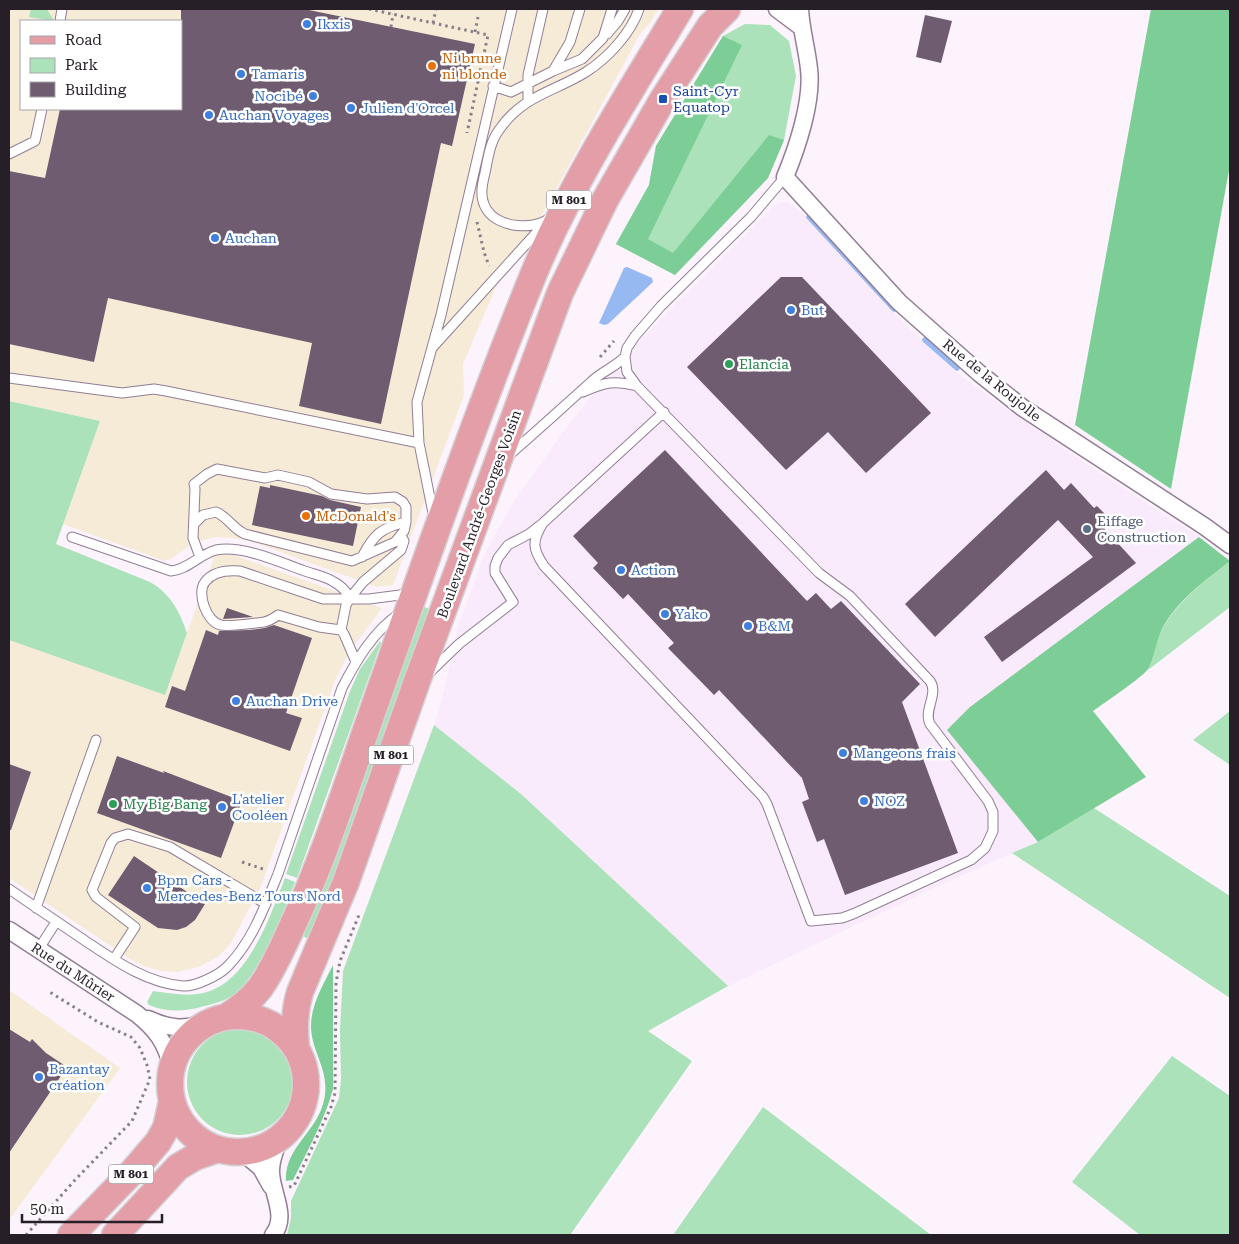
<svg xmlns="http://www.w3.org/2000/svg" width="1239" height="1244" viewBox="0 0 1239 1244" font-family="'Roboto Serif',serif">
<rect width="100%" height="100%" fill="#fcf3fd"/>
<path fill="#f6ebd7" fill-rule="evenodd" d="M9,9H659L650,23L640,34L530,237L507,261L463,364L464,395L393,585L377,587L250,541L232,538L215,537L204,540L192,544L171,559L164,561L63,524L100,421L9,401ZM21,21H181V109H21Z
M217,549L382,608L350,651L335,680L261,886L231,943L219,956L199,967L177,972L162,971L146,967L130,959L9,878V640L165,695Z
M9,990L120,1068L9,1220Z"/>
<path fill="#f9eafc" d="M781,202H788L802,212L896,316L955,371L987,395L1082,461L1199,537L970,707L948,729L1038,842L940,885L728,986L521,794L434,725L441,704L458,627L484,555L512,504L559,438L609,372L741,239L778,203Z"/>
<path fill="#abe2ba" d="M31,9H47L54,21L29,17Z
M745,24L770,25L789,41L796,76L784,140L768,178L675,275L616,244L649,185L656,146L723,36Z
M9,401L100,421L56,544L150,582C170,593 180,612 187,633L165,695L9,640Z
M1230,561V607L1148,670C1152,655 1156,639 1164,626C1180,599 1205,581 1230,561Z
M422,606L432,610L331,893L310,940L301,935Z
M380,641L381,643L297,878L286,874L350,691L360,669Z
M1230,711V765L1193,740Z
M434,725L521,794L728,986L648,1031L692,1061L570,1235H287L291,1218V1201L339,1098L341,1079L340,1030L343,971Z
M1094,808L1230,896V998L1012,853L1038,842Z
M285,878L295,882C284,911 259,974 236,993C226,1001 213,1004 201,1007C184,1012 165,1012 149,1005L147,1002L153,991C170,993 185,997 203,993C248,984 270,916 285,878Z
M187 1082a53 53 0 1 1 106 0a53 53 0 1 1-106 0Z
M1172,1056L1230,1096V1235H1140L1072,1182Z
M763,1107L931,1235H673Z"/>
<path fill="#7dce96" d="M1151,9H1230V165L1171,489L1075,425Z
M723,36L742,45L648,239L673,253L769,135L784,140L768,178L675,275L616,244L649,185L656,146Z
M1199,537L1230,561C1205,581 1177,600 1162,629C1156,641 1154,658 1148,669C1144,676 1103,704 1093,711L1146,777L1038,842L947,730L970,707Z
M333,965V1089C325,1119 307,1152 293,1180L286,1181C284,1149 315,1133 323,1104C332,1073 313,1056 311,1029C310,1006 323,985 333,965Z"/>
<path fill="#97b9f2" d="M627,267L652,278L653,282L608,324L604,325L599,323L624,268Z"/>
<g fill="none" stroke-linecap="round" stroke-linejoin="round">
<path stroke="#97b9f2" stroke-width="5.5" d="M809,217L894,309
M925,340L957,368"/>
</g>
<path fill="#6f5c70" d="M181,9H304L475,44L452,146L441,143L381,424L299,406L312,343L108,298L94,362L9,344V171L45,178L60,109H181Z
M925,15L952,21L941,63L916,57Z
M781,277H802L931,413L866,473L828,432L786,470L687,367Z
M665,450L807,601L816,593L831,609L841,601L920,684L902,702L958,853L845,895L824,839L817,842L802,802L809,799L802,778L719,690L714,695L668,648L674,643L628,594L623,599L593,568L598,563L573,536Z
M1046,470L1064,490L1071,483L1094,508L1097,506L1112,521L1104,528L1136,563L1002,662L984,637L1093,557L1058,520L935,637L905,604Z
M270,485L322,496L330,500L361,507L353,546L252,525L260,486L270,488Z
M227,608L253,617L223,619Z
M274,625L312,638L286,713L302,718L290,751L165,707L172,686L185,691L206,630L218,635L219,631L249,630L265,628Z
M117,756L164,773L163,771L242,801L221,858L97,813Z
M9,764L31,772L11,830H9Z
M134,856L205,904L195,920L186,927L177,930L158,928L108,895Z
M9,1029L30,1042L32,1039L46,1053L67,1067L9,1153Z"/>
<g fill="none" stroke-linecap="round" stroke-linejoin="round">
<g stroke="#917e94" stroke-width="11">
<path id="lane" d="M60,21L62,9
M607,34L618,21L625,9
M553,71L582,59L603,38L612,9
M493,86L511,92L553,71L570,42L580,9
M528,101V75L543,9
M9,154L35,141L42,109
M551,217C535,231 499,228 487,210C479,198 482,185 485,173C488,158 490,142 499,130C523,95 554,92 586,72C608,58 631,33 639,9
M432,348L546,222
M9,378L122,393L154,389L166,391L419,443
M583,392C605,382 614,380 637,386
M509,455C537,431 564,406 591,382C601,372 615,367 625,357
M434,518L419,443L417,402L441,315L512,9
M543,523C532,541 532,548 544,566L763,797L767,804L811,921L842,918L853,914L971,860L985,848L993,831V812L988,801L930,724C923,710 939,694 930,681L850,596L819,573L637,386L627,372L625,357L627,348L635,336L661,306L751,217L785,177
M194,524L203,515L216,512C228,517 233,529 245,534L352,561L395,542L404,531L406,522
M72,537L171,571C187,570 200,554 216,550C242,545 277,561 302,570C312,574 325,576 334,582C342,586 346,591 350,598
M200,557L193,538L195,489L194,484L207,474L217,469L265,478L278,475L309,482L331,494L367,499L395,497L403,502L406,507V522C381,528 374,534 362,557
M341,630L319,627L278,615C274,618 269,621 264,622C256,623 227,627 221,625C207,623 196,593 205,582C213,571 228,570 240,571L323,599H369L400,595L410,592
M356,662L344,634L341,630L346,605L350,598L363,582L401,550L404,541L401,536
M429,673L459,644L513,602L495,573V566L498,558L508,545L529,534L543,523L664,412
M9,889C34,906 59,923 84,940C114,960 146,983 183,986C195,987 219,975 227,967C252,942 265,906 278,874L342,688C357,659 373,632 400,613
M36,908L96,740
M38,950L56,922
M114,959L135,927L96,897L92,890L111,843L115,838L128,834L170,847L266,904"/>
</g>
<g stroke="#917e94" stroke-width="19">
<path id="street" d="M777,9L801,27
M800,9C801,30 807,49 809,69C813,101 797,148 785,177L899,302L979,373L1023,408L1204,526L1230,545
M9,930L137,1014C157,1030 165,1042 172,1067
M148,1019C172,1030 184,1029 209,1023
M242,1152L261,1168L271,1186
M273,1235C289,1216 270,1191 271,1170C271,1160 276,1148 279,1139"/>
</g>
<g stroke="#d4d2d4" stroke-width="29">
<path id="primary" d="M170 1084a68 68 0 1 1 136 0a68 68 0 1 1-136 0Z
M226,1017C239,1009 250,1001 260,988C272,971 282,949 291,929C321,865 343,797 366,730C420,577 473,423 534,273C572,182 629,93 680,9
M296,1047C294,1028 294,1011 300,992L346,882L416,684L560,293L605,200L663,99L710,26L727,9
M71,1235L134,1170L158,1142L166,1128L172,1101
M115,1235L178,1167L195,1157L218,1149"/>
</g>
<path stroke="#888089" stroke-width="3" stroke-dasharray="2.5 4" stroke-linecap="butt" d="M369,9L488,35L467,133
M433,23L436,9
M391,27L393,14
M475,32L478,17
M477,222L484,252L489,266
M600,357L614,341
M242,862L266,870
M289,1187L294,1186L331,1107L335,1093L336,983L340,961L359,915
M26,1235L75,1180L132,1121L150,1079L147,1065L140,1048L131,1037L98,1022L48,991"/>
<use href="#lane" stroke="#fff" stroke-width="9"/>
<use href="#street" stroke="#fff" stroke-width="16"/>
<use href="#primary" stroke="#e39ea7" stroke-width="26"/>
</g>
<g fill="#3f7fe0" stroke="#fff" stroke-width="2">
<circle cx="307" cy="24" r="5"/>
<circle cx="241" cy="74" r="5"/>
<circle cx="313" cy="96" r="5"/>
<circle cx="351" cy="108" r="5"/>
<circle cx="209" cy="115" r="5"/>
<circle cx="215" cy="238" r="5"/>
<circle cx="791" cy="310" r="5"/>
<circle cx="621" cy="570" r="5"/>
<circle cx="665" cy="614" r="5"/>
<circle cx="748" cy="626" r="5"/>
<circle cx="236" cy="701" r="5"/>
<circle cx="843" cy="753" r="5"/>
<circle cx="864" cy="801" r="5"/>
<circle cx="222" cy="807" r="5"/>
<circle cx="147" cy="888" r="5"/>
<circle cx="39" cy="1077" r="5"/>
</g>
<g fill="#e8710a" stroke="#fff" stroke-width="2">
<circle cx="432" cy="66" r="5"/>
<circle cx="306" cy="516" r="5"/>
</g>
<rect fill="#1a4fb4" stroke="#fff" stroke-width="2" x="658" y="94" width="10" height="10" rx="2.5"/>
<g fill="#2e9e5b" stroke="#fff" stroke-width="2">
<circle cx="729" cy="364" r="5"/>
<circle cx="113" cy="804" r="5"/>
</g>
<circle fill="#5c6f8a" stroke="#fff" stroke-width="2" cx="1087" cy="529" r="5"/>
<g text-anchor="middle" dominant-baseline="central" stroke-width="5" stroke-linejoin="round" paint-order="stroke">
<g fill="#fff" stroke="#676268" stroke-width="1">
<rect x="546.5" y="190.5" width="45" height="19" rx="4"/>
<rect x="368.5" y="745.5" width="45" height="19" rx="4"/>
<rect x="108.5" y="1164.5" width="45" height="19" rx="4"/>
</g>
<g font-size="12" font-weight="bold" fill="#261f27">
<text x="569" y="200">M 801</text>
<text x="391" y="755">M 801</text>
<text x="131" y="1174">M 801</text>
</g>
<g font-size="14" fill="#366cbe" stroke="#fff" text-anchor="start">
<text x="317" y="24">Ikxis</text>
<text x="251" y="74">Tamaris</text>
<text x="303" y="96" text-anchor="end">Nocibé</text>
<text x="361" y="108">Julien d'Orcel</text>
<text x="219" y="115">Auchan Voyages</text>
<text x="225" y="238">Auchan</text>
<text x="801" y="310">But</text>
<text x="631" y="570">Action</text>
<text x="675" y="614">Yako</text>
<text x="758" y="626">B&amp;M</text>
<text x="246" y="701">Auchan Drive</text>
<text x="853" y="753">Mangeons frais</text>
<text x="232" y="799">L'atelier<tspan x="232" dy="16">Cooléen</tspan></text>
<text x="874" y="801">NOZ</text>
<text x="157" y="880">Bpm Cars -<tspan x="157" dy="16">Mercedes-Benz Tours Nord</tspan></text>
<text x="49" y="1069">Bazantay<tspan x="49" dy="16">création</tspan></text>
</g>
<g font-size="14" fill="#c56008" stroke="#fff" text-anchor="start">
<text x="442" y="58">Ni brune<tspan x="442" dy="16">ni blonde</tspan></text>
<text x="316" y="516">McDonald's</text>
</g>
<g font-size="14" fill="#164399" stroke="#fff" text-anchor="start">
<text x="673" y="91">Saint-Cyr<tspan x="673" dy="16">Equatop</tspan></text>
</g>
<g font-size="14" fill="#27864d" stroke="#fff" text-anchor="start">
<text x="739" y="364">Elancia</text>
<text x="123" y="804">My Big Bang</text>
</g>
<g font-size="14" fill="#261f27" stroke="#fff">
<text transform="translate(992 380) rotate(39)">Rue de la Roujolle</text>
<text transform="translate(479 514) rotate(-70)">Boulevard André-Georges Voisin</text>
<text transform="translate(73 972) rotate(33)">Rue du Mûrier</text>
</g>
<g font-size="14" fill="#4e5e75" stroke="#fff" text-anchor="start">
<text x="1097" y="521">Eiffage<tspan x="1097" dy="16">Construction</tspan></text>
</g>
</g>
<rect width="1239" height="1244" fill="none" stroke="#261f27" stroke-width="20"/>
<rect x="20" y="20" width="162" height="90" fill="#ffffff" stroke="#a8a5a9"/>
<rect x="30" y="36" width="25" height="8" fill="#e39ea7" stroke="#a8a5a9"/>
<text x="65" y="45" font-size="15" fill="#261f27">Road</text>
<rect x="30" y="58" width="25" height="15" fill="#abe2ba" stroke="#a8a5a9"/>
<text x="65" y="70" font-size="15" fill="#261f27">Park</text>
<rect x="30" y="82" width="25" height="15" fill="#6f5c70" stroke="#a8a5a9"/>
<text x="65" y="95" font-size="15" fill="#261f27">Building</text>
<path d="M22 1214v8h140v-8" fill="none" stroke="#261f27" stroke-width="2.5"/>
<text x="30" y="1214" font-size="15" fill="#261f27" stroke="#ffffff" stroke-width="4" paint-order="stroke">50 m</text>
</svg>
